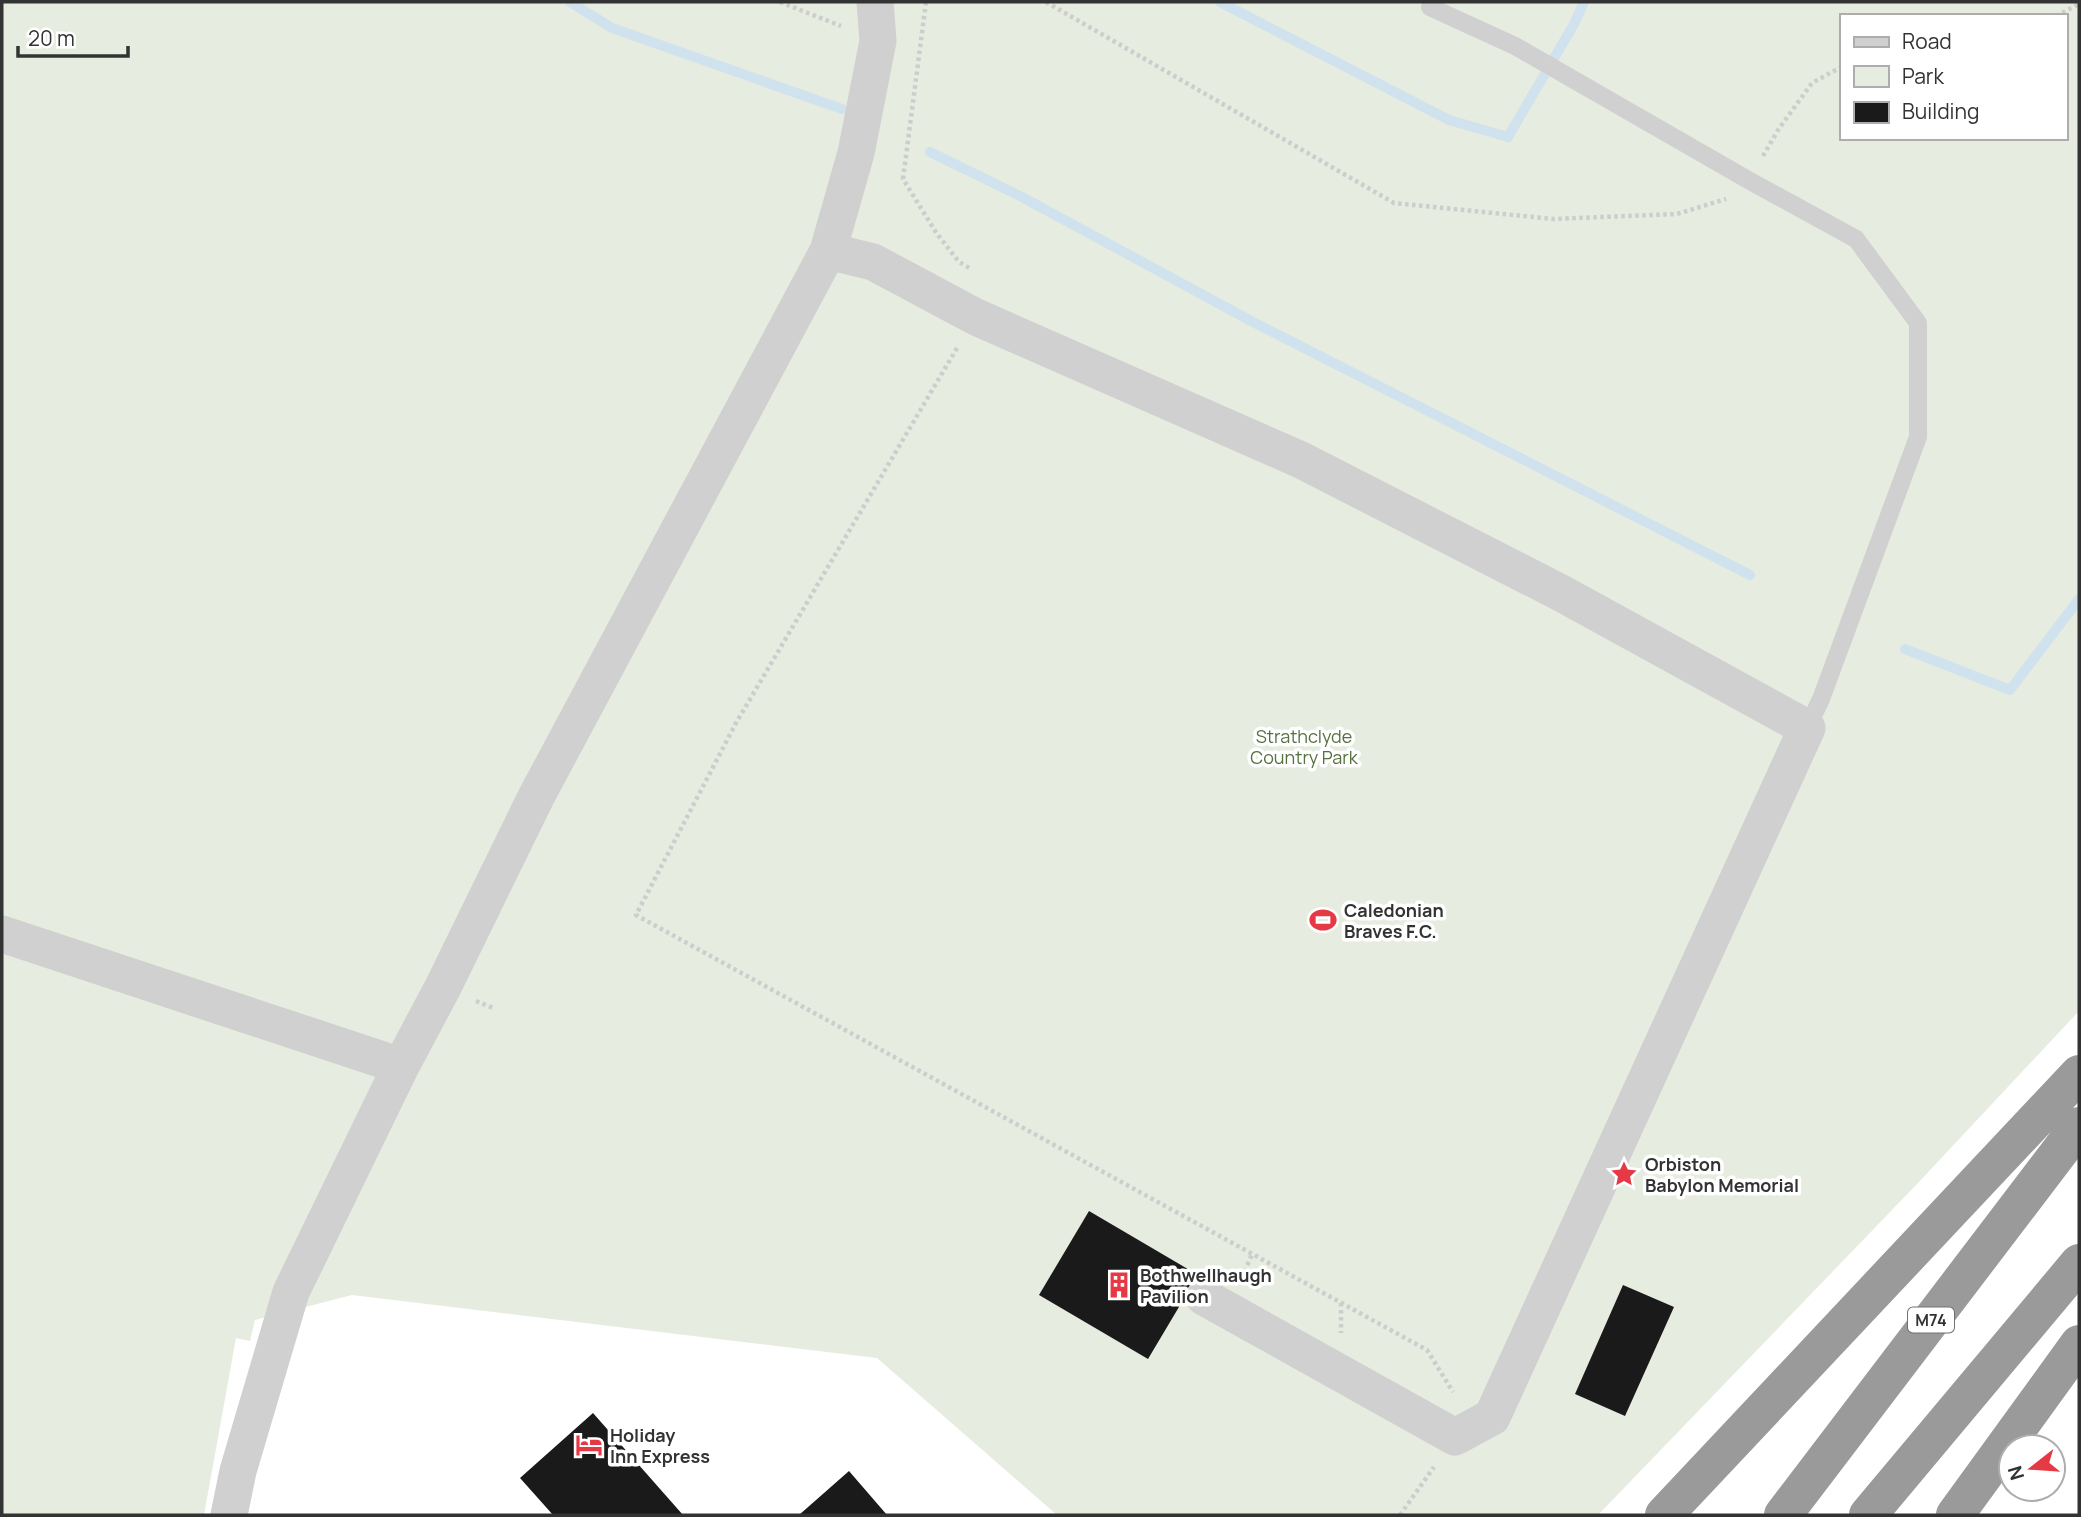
<svg xmlns="http://www.w3.org/2000/svg" width="2081" height="1517" viewBox="0 0 2081 1517" font-family="Manrope,sans-serif">
<rect width="100%" height="100%" fill="#fff"/>
<path fill="#e6ecdf" fill-rule="evenodd" d="M2,2H2079V1011L1918,1183L1598,1515H1057L877,1358L352,1295L255,1320L250,1341L236,1338L204,1515H2ZM1841,16H2065V138H1841Z"/>
<g fill="none" stroke-linecap="round" stroke-linejoin="round">
<path stroke="#cfe2ee" stroke-width="10" d="M570,2L612,28L842,109
M1220,2L1449,120L1508,137L1574,24L1584,2
M930,152L1022,197L1253,322L1750,575
M1905,649L2010,690L2079,599"/>
</g>
<path fill="#1a1a1a" d="M1089,1211L1198,1275L1148,1359L1039,1295Z
M1623,1285L1674,1307L1625,1416L1575,1394Z
M593,1413L683,1515H553L520,1478Z
M849,1471L887,1515H799Z"/>
<g fill="none" stroke-linecap="round" stroke-linejoin="round">
<path stroke="#cdcdcd" stroke-width="4.5" stroke-dasharray="3.5 3.5" stroke-linecap="butt" d="M780,2L841,26
M926,2L903,179L937,234L959,262L971,269
M1046,2L1394,203L1553,219L1677,214L1726,199
M2056,16L2079,4
M1763,156L1778,130L1812,83L1841,67
M957,348L736,723L636,915L1427,1350L1453,1392
M476,1001L493,1008
M1242,1278L1252,1254
M1341,1303V1333
M1400,1515L1434,1467"/>
<path stroke="#d0d0d0" stroke-width="18" d="M1430,7L1515,46L1750,181L1856,239L1918,323V437L1821,699L1807,728"/>
<path stroke="#d0d0d0" stroke-width="37" d="M828,251L873,262L976,317L1301,460L1561,593L1807,728L1492,1417L1455,1437L1204,1297
M2,934L401,1066
M229,1515L238,1471L291,1292L401,1066L443,987L536,797L828,251L856,153L878,41L875,2"/>
<path stroke="#9a9a9a" stroke-width="38" d="M1664,1515L2079,1074
M1783,1515L2079,1126
M1868,1515L2079,1263
M1955,1515L2079,1344"/>
</g>
<defs>
<g id="stadium-bare" transform="scale(2.1)"><path d="M0-5a6.5 5 0 1 0 0 10a6.5 5 0 1 0 0-10ZM-3.5-1.8h7v3.6h-7Z" fill="#e63946" stroke="#fff" stroke-width="2.5" paint-order="stroke"/></g>
<g id="sight-bare" transform="scale(2.1)"><path d="M0-6L1.8-2.2L6-1.7L2.9 1.2L3.7 5.4L0 3.3L-3.7 5.4L-2.9 1.2L-6-1.7L-1.8-2.2Z" fill="#e63946" stroke="#fff" stroke-width="2.5" paint-order="stroke"/></g>
<g id="building-bare" transform="scale(2.1)"><path d="M-4-6H4V6H1V3H-1V6H-4ZM-2.5-4.3h1.7v1.8h-1.7ZM.8-4.3h1.7v1.8H.8ZM-2.5-1h1.7V.8h-1.7ZM.8-1h1.7V.8H.8Z" fill="#e63946" stroke="#fff" stroke-width="2.5" paint-order="stroke"/></g>
<g id="hotel-bare" transform="scale(2.1)"><path d="M-6-4.5h1.5V1H6V5H4.5V3h-9V5H-6ZM-4 0a1.8 1.8 0 1 1 3.6 0ZM.5 0V-2.5h3Q6-2.5 6 0Z" fill="#e63946" stroke="#fff" stroke-width="2.5" paint-order="stroke"/></g>
</defs>
<g fill-rule="evenodd">
<use href="#stadium-bare" x="1323" y="920"/>
<use href="#sight-bare" x="1624" y="1174"/>
<use href="#building-bare" x="1119" y="1285"/>
<use href="#hotel-bare" x="589" y="1445"/>
</g>
<g text-anchor="middle" dominant-baseline="central" stroke-width="7" stroke-linejoin="round" paint-order="stroke">
<rect fill="#fff" stroke="#707070" stroke-width="2" x="1908" y="1307.5" width="46" height="25" rx="5"/>
<g font-size="16" font-weight="bold" fill="#333">
<text x="1931" y="1320">M74</text>
</g>
<g font-size="18" fill="#56703f" stroke="#fff">
<text x="1304" y="736">Strathclyde<tspan x="1304" dy="21">Country Park</tspan></text>
</g>
<g font-size="18" font-weight="bold" fill="#333" stroke="#fff" text-anchor="start">
<text x="1344" y="910">Caledonian<tspan x="1344" dy="21">Braves F.C.</tspan></text>
<text x="1645" y="1164">Orbiston<tspan x="1645" dy="21">Babylon Memorial</tspan></text>
<text x="1140" y="1275">Bothwellhaugh<tspan x="1140" dy="21">Pavilion</tspan></text>
<text x="610" y="1435">Holiday<tspan x="610" dy="21">Inn Express</tspan></text>
</g>
</g>
<rect width="2081" height="1517" fill="none" stroke="#333333" stroke-width="7"/>
<rect x="1840" y="14" width="228" height="126" fill="#ffffff" stroke="#adadad" stroke-width="2"/>
<rect x="1854" y="37" width="35" height="10" fill="#d0d0d0" stroke="#adadad" stroke-width="2"/>
<text x="1902" y="49" font-size="21" fill="#333333">Road</text>
<rect x="1854" y="66" width="35" height="21" fill="#e6ecdf" stroke="#adadad" stroke-width="2"/>
<text x="1902" y="84" font-size="21" fill="#333333">Park</text>
<rect x="1854" y="102" width="35" height="21" fill="#1a1a1a" stroke="#adadad" stroke-width="2"/>
<text x="1902" y="119" font-size="21" fill="#333333">Building</text>
<g transform="translate(2032 1468) rotate(253)"><circle r="33" fill="#ffffff" stroke="#adadad" stroke-width="2"/>
<path d="M0-5L12 26L0 18L-12 26Z" fill="#e63946"/>
<text y="-10" font-size="19" font-weight="bold" text-anchor="middle" fill="#333333">N</text>
</g>
<path d="M18 46v10h110v-10" fill="none" stroke="#333333" stroke-width="3.5"/>
<text x="28" y="46" font-size="21" fill="#333333" stroke="#ffffff" stroke-width="5" paint-order="stroke">20 m</text>
</svg>
